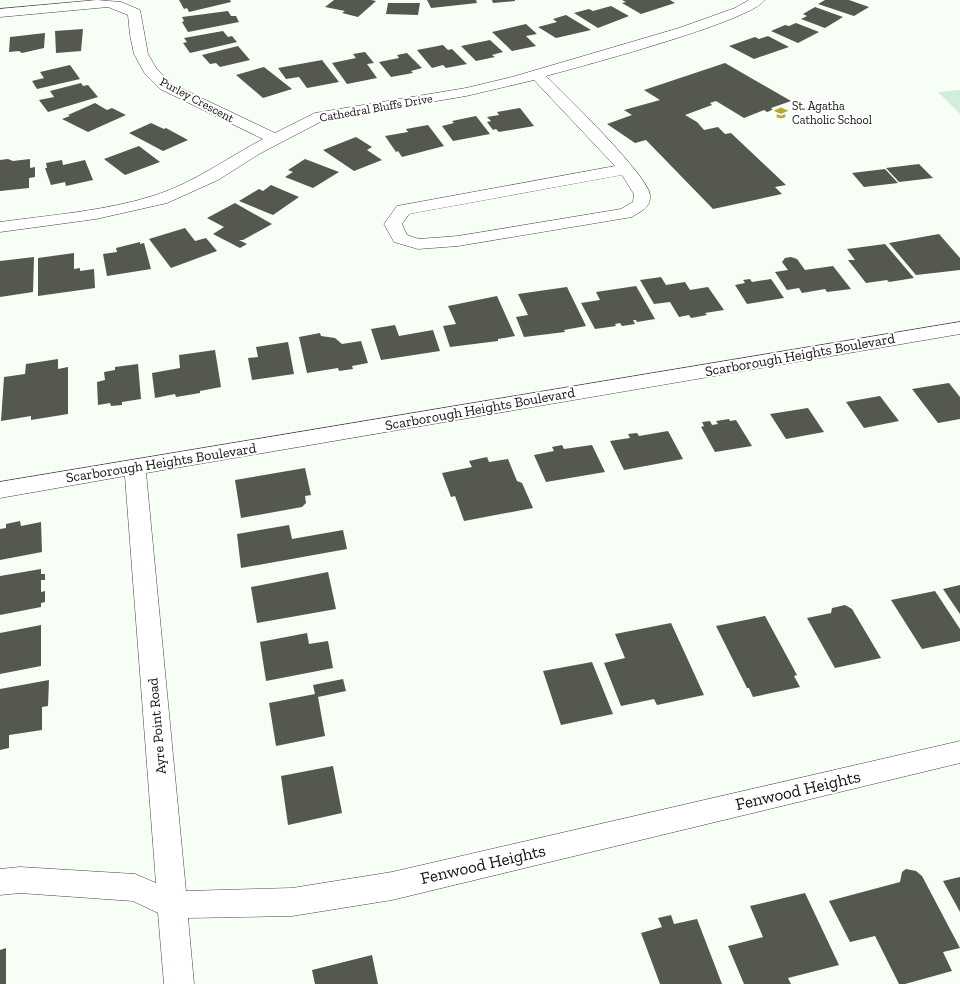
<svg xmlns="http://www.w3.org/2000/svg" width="960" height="984" viewBox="0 0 960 984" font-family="'Zilla Slab',serif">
<rect width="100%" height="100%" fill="#f6fef5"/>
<path fill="#d2eddc" d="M960,90V114L938,92Z"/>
<path fill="#54584e" d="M179,0H230L231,2L189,12L187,8L184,9Z
M334,0H371L376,1L358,17L342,13L345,11L325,7Z
M427,0H476L477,3L431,8Z
M492,0H515V1L493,3Z
M622,0H670L675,3L641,14L622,3L626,2Z
M825,0H849L869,7L854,16L818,4Z
M388,3H420L418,15L386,14Z
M611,6L629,16L598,28L574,13L589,9L593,11Z
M815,7L843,17L825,28L801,19L807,16L803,14Z
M228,11L231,16H236L239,22L188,32L182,22L184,21L182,17Z
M566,15L591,30L556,38L538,27L557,22L553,19Z
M796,23L819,32L798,43L771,31L785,25L789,26Z
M526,24L537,34L526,36L536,46L512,51L492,32Z
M83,29L81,51L56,53L55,31Z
M223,31L228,37L232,36L237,42L190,53L183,43L187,42L184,38Z
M45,33L44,48L22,53L19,51L9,52L10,37Z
M768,36L789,47L754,59L729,46L755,37L759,39Z
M490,40L503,52L492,55L495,57L476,61L461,46Z
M443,45L448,50L452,49L467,64L446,68L443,65L432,68L417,50Z
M238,46L250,60L220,67L216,63L210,64L202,55Z
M365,52L374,63L367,64L377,78L347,84L332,63L356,58L353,54Z
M407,53L422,68L411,71L413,73L391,77L379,62L399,58L397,55Z
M322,60L339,82L307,88L299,77L286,79L278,68Z
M725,63L791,101L771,108L773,110L767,112L764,110L744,118L716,101L710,103L712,105L685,115L697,122L704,130L718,127L725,134L731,133L786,185L775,187L782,194L713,209L646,140L635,143L607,124L632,115L624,110L660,100L644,90Z
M70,65L80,79L37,89L32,81L44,78L40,72Z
M264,67L292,89L263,98L236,75Z
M81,83L83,86L88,85L98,97L48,112L39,100L54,97L50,91Z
M95,103L107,110L112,108L126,115L88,132L62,119L70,116L68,115Z
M520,108L534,126L499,132L496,129L493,130L487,122L491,121L487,117L499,115L497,112Z
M476,116L490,134L453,141L442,126L454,123L452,121Z
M151,123L164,129L166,128L188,140L163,151L129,133Z
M428,125L444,146L402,157L398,151L396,152L385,136L408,132L406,129Z
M356,137L372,147L367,150L382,160L354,171L323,150Z
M139,146L160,162L125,175L104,159Z
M8,159L13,161L30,159V168L35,167V177L29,178V188L0,191V160Z
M305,159L339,172L313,188L285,177L293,172L288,170Z
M62,160L63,165L85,160L93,180L66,186L65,182L51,185L45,168H47L46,163Z
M919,164L933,178L899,182L886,168Z
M885,169L898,183L864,187L852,173Z
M271,185L299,197L273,215L239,201L259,189L263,191Z
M235,203L272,224L243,240H239L247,244L240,248L213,234L224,227L207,218Z
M185,228L195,241L206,238L217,251L171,268L149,239Z
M939,234L960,258V270L916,275L889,243Z
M140,242V244L144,243L151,269L107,276L103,254L117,252L116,248Z
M885,244L914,278L889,282L887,280L866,283L848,260H855L847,249Z
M74,253V269L80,268V271L94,269L95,288L38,296V258Z
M34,257L33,292L0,297V261Z
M791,257L797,259L805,270L833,266L851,289L827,292L825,289L802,293L799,288L787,290L775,272L788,270L782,262L785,258Z
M661,277L666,285L685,282L690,290L708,287L724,310L705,313L707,315L691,318L689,315L679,317L670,302L654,304L640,280Z
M750,279L752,282L771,279L784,298L747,304L735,285L745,283L743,280Z
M636,286L655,319L637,322L636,320H633L635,324L622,326L620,323L615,324L616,326L595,329L581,303L600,300L596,292Z
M567,287L586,326L564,330L565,332L524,337L516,317L528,315L518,294Z
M497,296L515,336L498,339V341L450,347L443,326L456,324L448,306Z
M395,325L399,336L433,330L440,351L381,360L371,329Z
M320,333L321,336L335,338L342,344L361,341L368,363L352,366L353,369L339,371L338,368L307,373L299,337Z
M288,342L294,374L252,380L248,358L258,357L256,347Z
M215,350L221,387L200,391V393L176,397L175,394L155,398L152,373L180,368L179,355Z
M58,359V369L68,367V414L31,420V416L1,421L4,377L25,374L26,364Z
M138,364L141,399L122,402V405L111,406L110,403L98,405L97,382L105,380L104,372L115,370V367Z
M949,383L960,397V419L938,423L912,389Z
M880,396L899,421L864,428L846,402Z
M808,408L824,432L786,439L770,414Z
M729,419L730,421L736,420L752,446L715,452L701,427L704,426L702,422L710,421L712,425L718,424L716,421Z
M668,431L683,459L624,470L610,441L630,438L628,434L637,433L639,436Z
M562,445L564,449L592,445L605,472L546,482L534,455L554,451L552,447Z
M487,457L489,462L508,459L517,481L522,483L533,508L464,521L455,496L451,497L442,473L472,467L469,461Z
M305,468L311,495L305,496L306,503L302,507L241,518L235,480Z
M20,521L21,526L41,522L42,552L0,560V529L6,528V524Z
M289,525L292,539L343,530L347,549L241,568L237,534Z
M41,569V574H45V580H41V592L45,591V602L41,603V607L0,615V576Z
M328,572L336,609L257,623L251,587Z
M960,585V614L943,589Z
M935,591L960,629V641L922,649L891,600Z
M845,605L852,609L881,658L835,668L807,618L831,613L832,608Z
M765,616L797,675L794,676L800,687L753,697L749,688H747L716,626Z
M671,623L704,695L657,705L654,699L621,706L604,663L625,658L615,634Z
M41,625V666L0,674V633Z
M307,633L309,644L328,641L333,668L266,681L260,642Z
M592,662L613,714L561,725L543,671Z
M343,679L346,691L318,697L325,736L276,746L269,703L315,694L313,685Z
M49,680L48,706L42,707V730L9,735V748L0,750V689Z
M333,766L342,813L288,825L281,776Z
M906,869L916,871L922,876L960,948L943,952L952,971L905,984H899L875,936L850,942L829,901L900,882L902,872Z
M960,877V912L943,881Z
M805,893L839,965L788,978L791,984H744L728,946L763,937L750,906Z
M671,915L674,924L697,919L722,984H660L641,933L662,927L658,918Z
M6,948V984H0V950Z
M372,955L378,984H315L312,970Z"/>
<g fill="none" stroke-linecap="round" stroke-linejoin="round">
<g stroke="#434343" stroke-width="1">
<path id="minor" d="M97,0L121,2L140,10L148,54L156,68L170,83L275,133L315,113L466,88L512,77L679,28L735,8L749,0H765C749,22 582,66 546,76C565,95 648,175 650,195C651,208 641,211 632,217L458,246L418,249L394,242L384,224L397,206L615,166L534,80L466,96L324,120L259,154L218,180L167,203L96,219L0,232V222C51,215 106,211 156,195C195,182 227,158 263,139L160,89L145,74L134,54L130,35L128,15L108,7L0,17V9ZM622,175L634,194L633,202L621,209L458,236L419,239L407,235L402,224L409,214Z
M960,322V334L146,473L186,891L292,888L392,872L960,741V763L392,900L292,916L188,918L194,984H164L158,913L133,901L20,893L0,895V869L20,867L135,874L156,883L125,476L0,498V482Z"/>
</g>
<use href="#minor" fill="#fff" fill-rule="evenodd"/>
</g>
<defs>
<g id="school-bare" transform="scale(1.08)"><path d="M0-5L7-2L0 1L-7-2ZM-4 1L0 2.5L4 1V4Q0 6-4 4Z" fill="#b0ac39" stroke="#fff" stroke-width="2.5" paint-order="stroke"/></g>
</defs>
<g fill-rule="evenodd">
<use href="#school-bare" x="781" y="113"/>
</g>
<g text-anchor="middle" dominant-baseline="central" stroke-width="4" stroke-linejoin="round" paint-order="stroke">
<g font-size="12" fill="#101010" stroke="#fff">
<text transform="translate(197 100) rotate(28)">Purley Crescent</text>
<text transform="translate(376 108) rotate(-10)">Cathedral Bluffs Drive</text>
</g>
<g font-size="12" fill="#101010" stroke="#fff" text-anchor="start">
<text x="792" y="106">St. Agatha<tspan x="792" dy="14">Catholic School</tspan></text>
</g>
<g font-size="14" fill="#101010" stroke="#fff">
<text transform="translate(800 355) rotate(-10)">Scarborough Heights Boulevard</text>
<text transform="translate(480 409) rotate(-10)">Scarborough Heights Boulevard</text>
<text transform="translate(161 463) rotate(-9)">Scarborough Heights Boulevard</text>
<text transform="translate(157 726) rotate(-95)">Ayre Point Road</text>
</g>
<g font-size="17" fill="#101010" stroke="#fff">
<text transform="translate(798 790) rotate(-13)">Fenwood Heights</text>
<text transform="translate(483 864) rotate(-13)">Fenwood Heights</text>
</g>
</g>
</svg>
